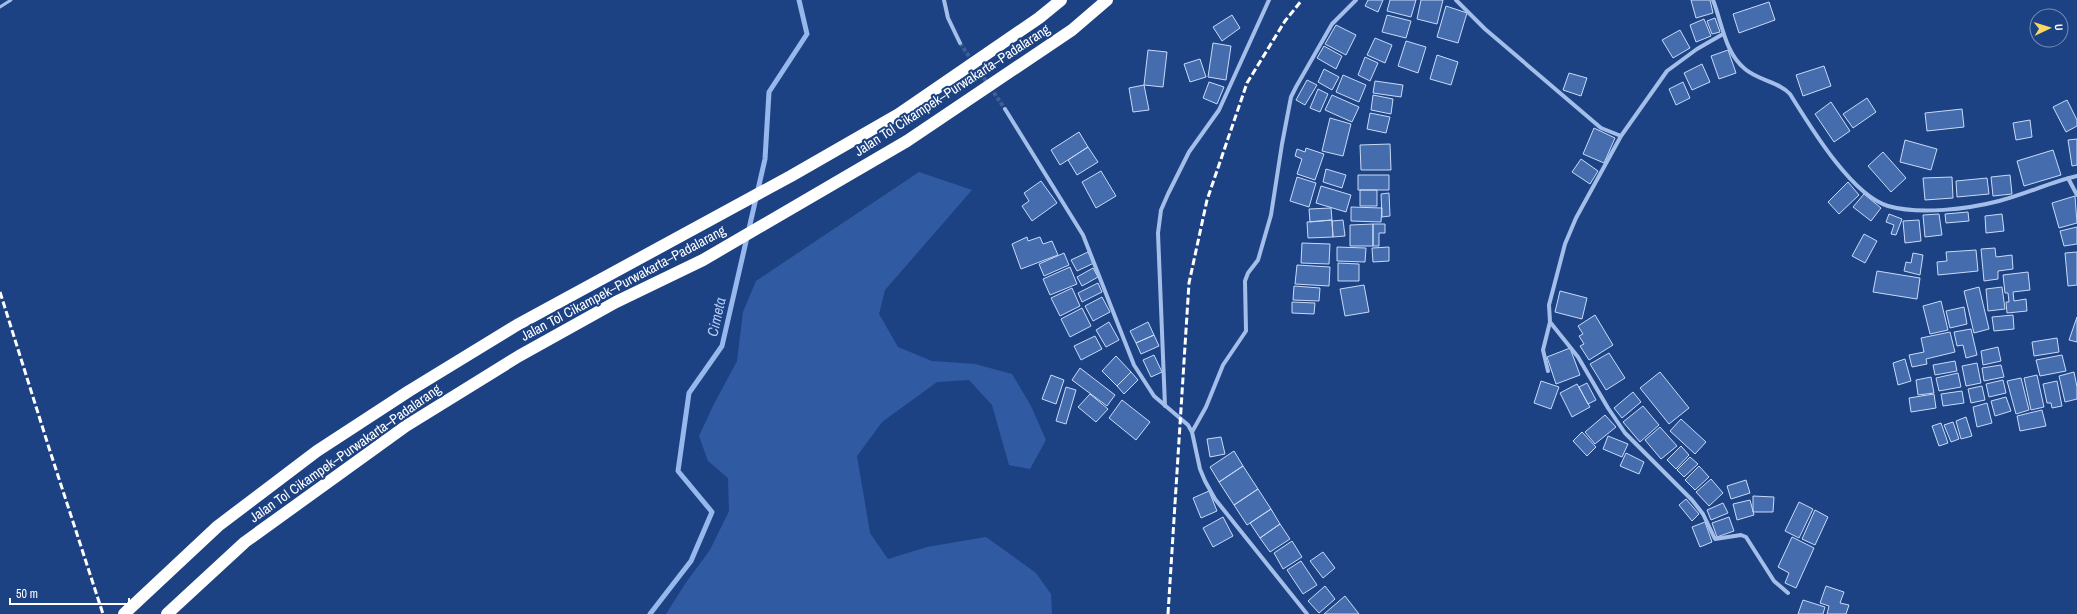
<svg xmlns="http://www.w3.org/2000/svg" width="2077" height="614" viewBox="0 0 2077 614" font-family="'Archivo Narrow',sans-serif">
<rect width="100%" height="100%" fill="#1d4284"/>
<path fill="#305ba2" d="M919,172L972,190L885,290L879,314L898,347L932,361L975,364L1012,374L1031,406L1046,440L1030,469L1009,465L992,405L969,380L937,382L882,422L857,456L870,533L888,559L927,547L986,537L1036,573L1051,594L1052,614H666L685,584L710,550L729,511L728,478L708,461L699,436L714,404L737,361L743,312L756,281Z"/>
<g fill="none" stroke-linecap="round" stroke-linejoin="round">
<path stroke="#97b8ec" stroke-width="5" d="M650,614L691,561L712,512L678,471L689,393L722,346L765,159L769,92L807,34L799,0"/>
</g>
<path fill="#456cad" stroke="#c8daf8" d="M1368,0H1383L1378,12L1365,6Z
M1390,0H1416L1411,17L1387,11Z
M1421,0H1443L1437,24L1417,19Z
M1691,0H1710L1713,13L1696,18Z
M1769,2L1775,20L1739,33L1733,14Z
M1446,6L1467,13L1458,43L1437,37Z
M1232,15L1240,28L1222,41L1213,27Z
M1387,15L1411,21L1406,38L1382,32Z
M1715,18L1720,32L1712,34L1707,21Z
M1704,19L1711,36L1696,42L1690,25Z
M1336,25L1356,35L1346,55L1325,44Z
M1680,30L1690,48L1673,58L1662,40Z
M1375,38L1392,45L1385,63L1367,55Z
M1406,41L1426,47L1418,73L1398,66Z
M1213,43L1231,46L1226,80L1208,77Z
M1324,46L1342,56L1336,69L1317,58Z
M1148,50L1167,52L1163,87L1144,85Z
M1728,50L1736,73L1719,79L1711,56Z
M1437,55L1458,62L1451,85L1430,79Z
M1365,57L1378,63L1370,81L1358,75Z
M1200,59L1206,77L1190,82L1184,64Z
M1702,64L1710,82L1692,90L1684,73Z
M1824,66L1831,86L1803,96L1796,75Z
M1324,69L1339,77L1332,90L1318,82Z
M1569,73L1587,78L1581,96L1563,90Z
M1343,75L1366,85L1359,102L1336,92Z
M1307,80L1317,85L1305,105L1296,100Z
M1375,81L1403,85L1401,97L1373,93Z
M1209,82L1224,87L1217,104L1203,98Z
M1683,82L1690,98L1676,105L1669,89Z
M1144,85L1149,110L1133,112L1129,88Z
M1318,89L1328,94L1320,112L1310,108Z
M1332,95L1359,107L1352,122L1325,110Z
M1373,95L1393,99L1391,114L1371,110Z
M1867,98L1876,112L1853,128L1843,114Z
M2067,100L2077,120V126L2066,132L2053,107Z
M1831,102L1850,131L1834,142L1815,114Z
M1962,109L1964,127L1927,131L1925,113Z
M1370,113L1390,117L1386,133L1367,129Z
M1330,118L1351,124L1343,156L1322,151Z
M2030,120L2032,137L2016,140L2013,123Z
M1594,128L1615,138L1604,163L1583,154Z
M1079,132L1088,147L1060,165L1051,150Z
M2077,139V165L2072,166L2068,140Z
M1905,140L1937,149L1931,170L1900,162Z
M1390,144L1391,170H1361L1360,145Z
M1088,147L1098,162L1077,175L1068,160Z
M1306,148L1324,154L1315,180L1297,174L1302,159L1295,156L1297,149L1305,152Z
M2053,150L2061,175L2024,186L2017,161Z
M1883,152L1906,178L1891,192L1868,166Z
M1581,159L1598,171L1590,184L1572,172Z
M1326,169L1346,175L1342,188L1323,182Z
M1101,171L1116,196L1096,208L1082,182Z
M1358,175H1389V190H1358Z
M2010,175L2012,194L1993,196L1991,177Z
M1297,177L1316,183L1309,207L1290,201Z
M1952,177L1953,198L1925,200L1923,178Z
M1987,178L1989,194L1957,197L1956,181Z
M1041,181L1057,203L1032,221L1022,206L1029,201L1024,193Z
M1848,182L1859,195L1839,214L1828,202Z
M1321,186L1351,195L1346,212L1316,203Z
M1360,190H1377V206H1360Z
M1389,193L1390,216L1382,217L1381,194Z
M1864,194L1881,208L1871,221L1853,207Z
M2075,196L2077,223L2059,228L2052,203Z
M1351,207L1382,208L1381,222L1351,221Z
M1331,208L1332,220L1310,222L1309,209Z
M1968,212L1969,221L1946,223L1945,214Z
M1889,214L1902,219L1896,235L1891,234L1894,225L1886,222Z
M1939,214L1942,235L1925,237L1923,215Z
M2002,214L2004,231L1986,233L1985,216Z
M1332,220L1333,237L1308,238L1307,222Z
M1343,220L1345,236L1333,237L1332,221Z
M1919,220L1921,241L1905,243L1903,221Z
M1373,224H1385V233H1379V246H1373Z
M1373,224V246H1350V225Z
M2077,227V244L2064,246L2060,231Z
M1864,234L1877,241L1865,263L1852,256Z
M1027,237L1028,241L1040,237L1043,244L1052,241L1058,255L1021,269L1012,244Z
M1302,243L1330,244L1329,264L1301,263Z
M1337,247L1366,248L1365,262L1337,261Z
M1389,247V261L1373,262L1372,248Z
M1995,248L1996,257L2012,255L2013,269L1998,271V279L1984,281L1981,249Z
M1976,250L1978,271L1938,275L1937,262L1947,261L1946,252Z
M1088,252L1094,263L1077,271L1071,260Z
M2077,252V285L2068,286L2065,253Z
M1064,253L1069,265L1044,276L1039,264Z
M1913,253L1923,255L1920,275L1904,271L1906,262L1911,263Z
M1338,263L1359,264V281H1338Z
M1297,265L1330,267L1329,286L1295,284Z
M1070,267L1077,284L1050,295L1043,279Z
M1093,268L1098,277L1082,286L1077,277Z
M1877,271L1920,278L1917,299L1873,292Z
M2028,272L2030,290L2013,292L2014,301L2026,299L2027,311L2007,313L2006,302H2009L2008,293H2005L2003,275Z
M1098,283L1102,292L1082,302L1078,293Z
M1364,285L1369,312L1345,316L1340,289Z
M1294,286L1320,288L1319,301L1293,300Z
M1979,287L1989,329L1974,333L1964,291Z
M2002,287L2005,309L1988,311L1986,289Z
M1072,288L1080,306L1060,316L1051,298Z
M1560,291L1587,298L1582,319L1555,312Z
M1102,297L1110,312L1093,321L1085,306Z
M1941,301L1948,330L1930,334L1923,306Z
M1292,302L1315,303L1314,314L1292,313Z
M1964,307L1967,324L1950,328L1946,311Z
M1082,308L1091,326L1070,337L1061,319Z
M1595,315L1613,345L1589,360L1580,346L1584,344L1579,336L1583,334L1578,326Z
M2013,315L2014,329L1994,331L1992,317Z
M2077,317V342L2069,340Z
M1109,322L1119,340L1106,347L1096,330Z
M1148,322L1154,335L1136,343L1130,331Z
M1971,329L1977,355L1966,358L1963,345L1957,346L1954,332Z
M1950,332L1955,352L1926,359L1927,364L1912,367L1909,355L1924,352L1921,338Z
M1154,335L1159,346L1141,354L1136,343Z
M1095,336L1102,349L1081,360L1074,346Z
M2057,338L2059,352L2034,356L2032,342Z
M1998,347L2001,361L1983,365L1981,351Z
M1570,348L1580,375L1556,384L1547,357Z
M1609,353L1625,378L1606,390L1590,364Z
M1154,355L1162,372L1151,377L1143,360Z
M2062,355L2066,371L2040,376L2036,360Z
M1116,356L1131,372L1117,386L1102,371Z
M1905,359L1911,381L1898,385L1893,363Z
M1955,361L1957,371L1935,375L1933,365Z
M1977,363L1981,383L1966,386L1962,366Z
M2001,365L2004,377L1984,381L1982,368Z
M1080,368L1115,395L1107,406L1072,380Z
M1131,372L1138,380L1124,394L1117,386Z
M1660,372L1689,408L1669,424L1640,388Z
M2074,372L2077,387V399L2065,402L2059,376Z
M1958,373L1961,387L1939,391L1936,378Z
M1051,375L1064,380L1056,404L1042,399Z
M2037,375L2044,407L2031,410L2024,378Z
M1931,377L1934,393L1918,395L1916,380Z
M2021,378L2029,410L2016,414L2007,381Z
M2003,380L2006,393L1989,397L1986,384Z
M1541,381L1559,387L1551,409L1534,403Z
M2057,381L2062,406L2052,408L2051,403H2047L2043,384Z
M1587,383L1596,400L1588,404L1579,387Z
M1577,384L1590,407L1572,417L1560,393Z
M1982,386L1985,400L1971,403L1968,389Z
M1066,387L1076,390L1066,424L1056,421Z
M1962,391L1964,403L1943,406L1941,394Z
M1633,392L1641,402L1622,418L1614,408Z
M1090,394L1108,409L1096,422L1078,407Z
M1934,394L1936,408L1911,412L1909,398Z
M2006,397L2011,411L1995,416L1991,401Z
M1122,400L1150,422L1136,440L1109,418Z
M1987,403L1992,423L1977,427L1973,407Z
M1643,406L1659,425L1640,442L1623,422Z
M2042,410L2046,426L2020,431L2017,416Z
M1605,415L1616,427L1595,444L1585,432Z
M1966,417L1972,436L1961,439L1956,421Z
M1681,419L1706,442L1695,454L1670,431Z
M1953,422L1959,439L1951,442L1944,425Z
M1941,423L1948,443L1939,446L1932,426Z
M1660,427L1677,446L1661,459L1645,440Z
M1582,432L1596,447L1587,456L1573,441Z
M1608,436L1628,444L1622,457L1603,449Z
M1221,437L1225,454L1210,457L1207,439Z
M1681,446L1689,455L1676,469L1667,460Z
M1234,451L1243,466L1219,482L1210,467Z
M1626,453L1644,462L1639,474L1620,466Z
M1690,457L1698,464L1684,477L1677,470Z
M1243,466L1258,489L1234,505L1219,482Z
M1699,466L1709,477L1695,490L1685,480Z
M1711,479L1723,493L1709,506L1696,492Z
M1746,480L1750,493L1731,499L1727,486Z
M1258,489L1271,509L1247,525L1234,505Z
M1209,491L1217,511L1201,518L1193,498Z
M1753,496L1774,497L1773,512H1753Z
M1686,499L1699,514L1692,521L1679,505Z
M1750,500L1754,515L1737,520L1733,504Z
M1799,502L1813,509L1799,538L1785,531Z
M1723,503L1728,513L1711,520L1707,510Z
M1271,509L1280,524L1260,538L1250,523Z
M1815,510L1828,517L1815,545L1802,539Z
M1223,517L1233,536L1213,547L1203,528Z
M1729,517L1734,531L1717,537L1712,523Z
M1705,522L1712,542L1700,547L1692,527Z
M1280,524L1290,539L1270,552L1260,538Z
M1792,537L1814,548L1796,588L1785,583L1789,573L1778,567Z
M1292,541L1302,557L1283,569L1274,553Z
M1323,552L1335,568L1323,578L1310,561Z
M1301,561L1317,585L1303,594L1287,570Z
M1325,586L1335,599L1319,613L1308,601Z
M1826,586L1844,592L1840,603L1849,605L1846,614H1827L1829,606L1820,603Z
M1345,596L1359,614H1324Z
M1803,600L1825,607L1823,614H1798Z"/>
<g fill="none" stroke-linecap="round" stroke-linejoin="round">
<path stroke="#3f5e96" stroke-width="4" stroke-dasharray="4 2" stroke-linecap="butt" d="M960,43L1005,109"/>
<path stroke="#a4beea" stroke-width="3" d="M0,7L11,0"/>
<path stroke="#a4beea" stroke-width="4" d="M944,0L948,18L960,43
M1456,0L1485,29L1601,128L1621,136
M1713,0C1722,23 1725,53 1745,69C1759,81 1778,81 1790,94C1810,126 1851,195 1888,206C1920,215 1968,209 1999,201C2026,194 2051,182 2077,176
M1723,34L1697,49L1667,71L1621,136L1576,218L1565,244L1549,305L1550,322L1578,357L1608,408L1625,433L1692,500L1703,514L1715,539L1741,535L1746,537L1774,581L1788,593
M1005,109L1083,235L1134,365L1154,396L1188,425L1192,432L1200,469L1205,481L1215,499L1307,614
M2068,178L2077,195
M1548,371L1543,350L1550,322
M1165,406L1158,233L1161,210L1168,194L1189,152L1219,110L1269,0
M1192,432L1206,407L1223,365L1246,331L1245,281L1248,273L1258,260L1271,215L1282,144L1291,97L1296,87L1332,24L1356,0"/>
<path stroke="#fff" stroke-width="12" d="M124,614L218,526L317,451L409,391L517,325L791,176L899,114L1039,18L1061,0
M167,614L245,542L406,426L519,356L616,302L703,260L907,141L1072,30L1107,0"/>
<path stroke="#fff" stroke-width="3" stroke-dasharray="7 3" stroke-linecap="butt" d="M0,292L49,448L103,614
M1168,614L1189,283L1207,200L1247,83L1285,21L1302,0"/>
</g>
<g text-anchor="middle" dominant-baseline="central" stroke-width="4" stroke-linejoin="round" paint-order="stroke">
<g font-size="14" fill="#fff" stroke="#1d4284">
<text transform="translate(952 90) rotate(-33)">Jalan Tol Cikampek–Purwakarta–Padalarang</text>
<text transform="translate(623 283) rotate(-28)">Jalan Tol Cikampek–Purwakarta–Padalarang</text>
<text transform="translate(345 453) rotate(-35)">Jalan Tol Cikampek–Purwakarta–Padalarang</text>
</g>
<g font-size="15" font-style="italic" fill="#afc9f2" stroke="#1d4284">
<text transform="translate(716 317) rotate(-77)">Cimeta</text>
</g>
</g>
<g transform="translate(2049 28) rotate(86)"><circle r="19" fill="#1d4284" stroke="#778eb5"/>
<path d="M0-3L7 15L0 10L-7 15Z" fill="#fad962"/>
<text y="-6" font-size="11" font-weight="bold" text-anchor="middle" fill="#ffffff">U</text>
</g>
<path d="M10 598v6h119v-6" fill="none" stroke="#ffffff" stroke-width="2"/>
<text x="16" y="598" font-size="12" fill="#ffffff" stroke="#1d4284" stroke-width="3" paint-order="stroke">50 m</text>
</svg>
